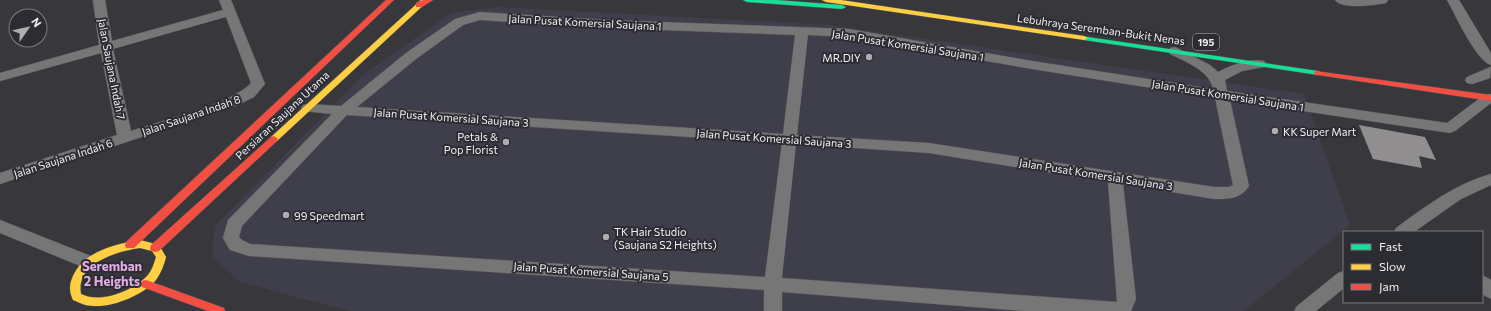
<svg xmlns="http://www.w3.org/2000/svg" width="1491" height="311" viewBox="0 0 1491 311" font-family="Commissioner,sans-serif">
<rect width="100%" height="100%" fill="#38383c"/>
<path fill="#3f3e4b" d="M499,7L829,25L1304,94L1350,225L1244,311H350L240,282L212,256L215,226L363,75L451,13Z"/>
<path fill="#918e8f" d="M1359,125L1425,137L1436,160L1419,156L1422,168L1373,159Z"/>
<g fill="none" stroke-linecap="round" stroke-linejoin="round">
<g stroke="#565658" stroke-width="1">
<path id="street" d="M93,0H105L112,41L223,10L219,0H231L265,84L254,97L238,105L0,184V173L117,135L101,53L0,81V73L99,45ZM226,17L251,83C232,104 160,121 131,131L113,49Z
M1335,0H1388L1386,3C1375,5 1342,10 1335,0Z
M1447,0H1459L1491,53V65C1476,61 1455,14 1447,0Z
M480,12L607,20L849,29L1032,61L1213,89C1210,71 1186,62 1170,54L1169,51L1170,48L1175,47L1210,65L1218,72C1231,65 1250,58 1264,61L1266,64L1264,67L1242,71L1225,80L1227,91L1447,123L1484,95L1491,94V103L1455,131L1450,133L1230,100L1249,186C1241,199 1228,199 1214,199L1123,184L1136,299L1131,311H1026L782,292V311H764V290L249,256L230,250L223,238L228,220L332,114L303,111L301,108L303,105L308,104L341,106L406,53L455,19ZM480,20L607,28L795,35L783,134L357,107L416,59L463,25ZM808,35L849,37L1032,69L1215,98L1233,185L1229,187H1214L929,143L797,135ZM347,115L782,143L765,277L250,244L242,240L239,237L242,226ZM796,144L929,153L1108,182L1117,302L782,278Z
M1491,67L1490,78L1472,84L1467,83L1465,80L1467,77Z
M1491,174V185L1461,199L1414,232H1394L1396,228C1426,206 1455,184 1491,174Z
M0,220L96,258L99,263L96,268L90,270L0,233Z
M1344,271V288L1316,311H1294L1297,306L1338,273Z
M1482,275L1491,280V299L1482,294Z"/>
</g>
<g stroke="#565658" stroke-width="1">
<path id="fast" d="M743,0H776L842,5L846,7L842,9L747,2Z
M1081,36L1318,71L1322,73L1318,75L1084,40L1080,38Z"/>
</g>
<g stroke="#565658" stroke-width="1">
<path id="slow" d="M421,0H429L277,141H271L270,139L271,137Z
M822,0H841L1084,36L1088,38L1084,40L826,2Z
M140,240L159,245L166,257C164,265 161,273 156,280C143,295 114,307 94,306C86,306 80,303 73,300C69,291 69,285 73,276C84,251 116,244 140,240ZM140,248L152,251L156,257C154,264 152,270 148,275C133,291 101,304 81,294C75,263 118,251 140,248Z"/>
</g>
<g stroke="#565658" stroke-width="1">
<path id="jam" d="M386,0H394L134,248H126L125,245L126,242Z
M423,0H433L422,7H416V3Z
M1315,71L1491,95V101L1318,75H1315L1314,73Z
M274,136L278,139L277,141L159,251L155,252L151,251L150,248L151,245L271,137Z
M146,280L224,308L225,311H208L142,287L141,284L142,281Z"/>
</g>
<use href="#street" fill="#777676" fill-rule="evenodd"/>
<use href="#fast" fill="#16e098" fill-rule="evenodd"/>
<use href="#slow" fill="#ffcf43" fill-rule="evenodd"/>
<use href="#jam" fill="#f24e42" fill-rule="evenodd"/>
</g>
<g fill="#aeaeb2" stroke="#2c2c33" stroke-width="1.5">
<circle cx="869" cy="57" r="4"/>
<circle cx="1275" cy="131" r="4"/>
<circle cx="506" cy="142" r="4"/>
<circle cx="286" cy="215" r="4"/>
<circle cx="606" cy="237" r="4"/>
</g>
<g text-anchor="middle" dominant-baseline="central" stroke-width="4" stroke-linejoin="round" paint-order="stroke">
<rect fill="#2c2c33" stroke="#b3b3b9" stroke-width="1" x="1193" y="34" width="26" height="16" rx="3"/>
<g font-size="10" font-weight="bold" fill="#ededf2">
<text x="1206" y="42">195</text>
</g>
<g font-size="11" fill="#ededf2" stroke="#2c2c33">
<text transform="translate(585 22) rotate(3)">Jalan Pusat Komersial Saujana 1</text>
<text transform="translate(1101 29) rotate(8)">Lebuhraya Seremban-Bukit Nenas</text>
<text transform="translate(908 45) rotate(9)">Jalan Pusat Komersial Saujana 1</text>
<text transform="translate(112 69) rotate(79)">Jalan Saujana Indah 7</text>
<text transform="translate(1228 95) rotate(9)">Jalan Pusat Komersial Saujana 1</text>
<text transform="translate(191 115) rotate(-19)">Jalan Saujana Indah 8</text>
<text transform="translate(282 115) rotate(-43)">Persiaran Saujana Utama</text>
<text transform="translate(451 117) rotate(4)">Jalan Pusat Komersial Saujana 3</text>
<text transform="translate(774 138) rotate(4)">Jalan Pusat Komersial Saujana 3</text>
<text transform="translate(63 158) rotate(-18)">Jalan Saujana Indah 6</text>
<text transform="translate(1096 174) rotate(9)">Jalan Pusat Komersial Saujana 3</text>
<text transform="translate(591 271) rotate(4)">Jalan Pusat Komersial Saujana 5</text>
</g>
<g font-size="11" fill="#ededf2" stroke="#2c2c33" text-anchor="start">
<text x="861" y="57" text-anchor="end">MR.DIY</text>
<text x="1283" y="131">KK Super Mart</text>
<text x="498" y="136" text-anchor="end">Petals &amp;<tspan x="498" dy="13">Pop Florist</tspan></text>
<text x="294" y="215">99 Speedmart</text>
<text x="614" y="231">TK Hair Studio<tspan x="614" dy="13">(Saujana S2 Heights)</tspan></text>
</g>
<g font-size="13" font-weight="bold" fill="#e4ade7" stroke="#2c2c33">
<text x="112" y="266">Seremban<tspan x="112" dy="15">2 Heights</tspan></text>
</g>
</g>
<rect x="1343" y="231" width="140" height="72" fill="#2c2c33" stroke="#79797f"/>
<rect x="1351" y="244" width="20" height="6" fill="#16e098" stroke="#79797f"/>
<text x="1379" y="251" font-size="12" fill="#ededf2">Fast</text>
<rect x="1351" y="264" width="20" height="6" fill="#ffcf43" stroke="#79797f"/>
<text x="1379" y="271" font-size="12" fill="#ededf2">Slow</text>
<rect x="1351" y="284" width="20" height="6" fill="#f24e42" stroke="#79797f"/>
<text x="1379" y="291" font-size="12" fill="#ededf2">Jam</text>
<g transform="translate(28 28) rotate(56)"><circle r="19" fill="#2c2c33" stroke="#79797f"/>
<path d="M0-3L7 15L0 10L-7 15Z" fill="#aeaeb2"/>
<text y="-6" font-size="11" font-weight="bold" text-anchor="middle" fill="#ededf2">N</text>
</g>
</svg>
